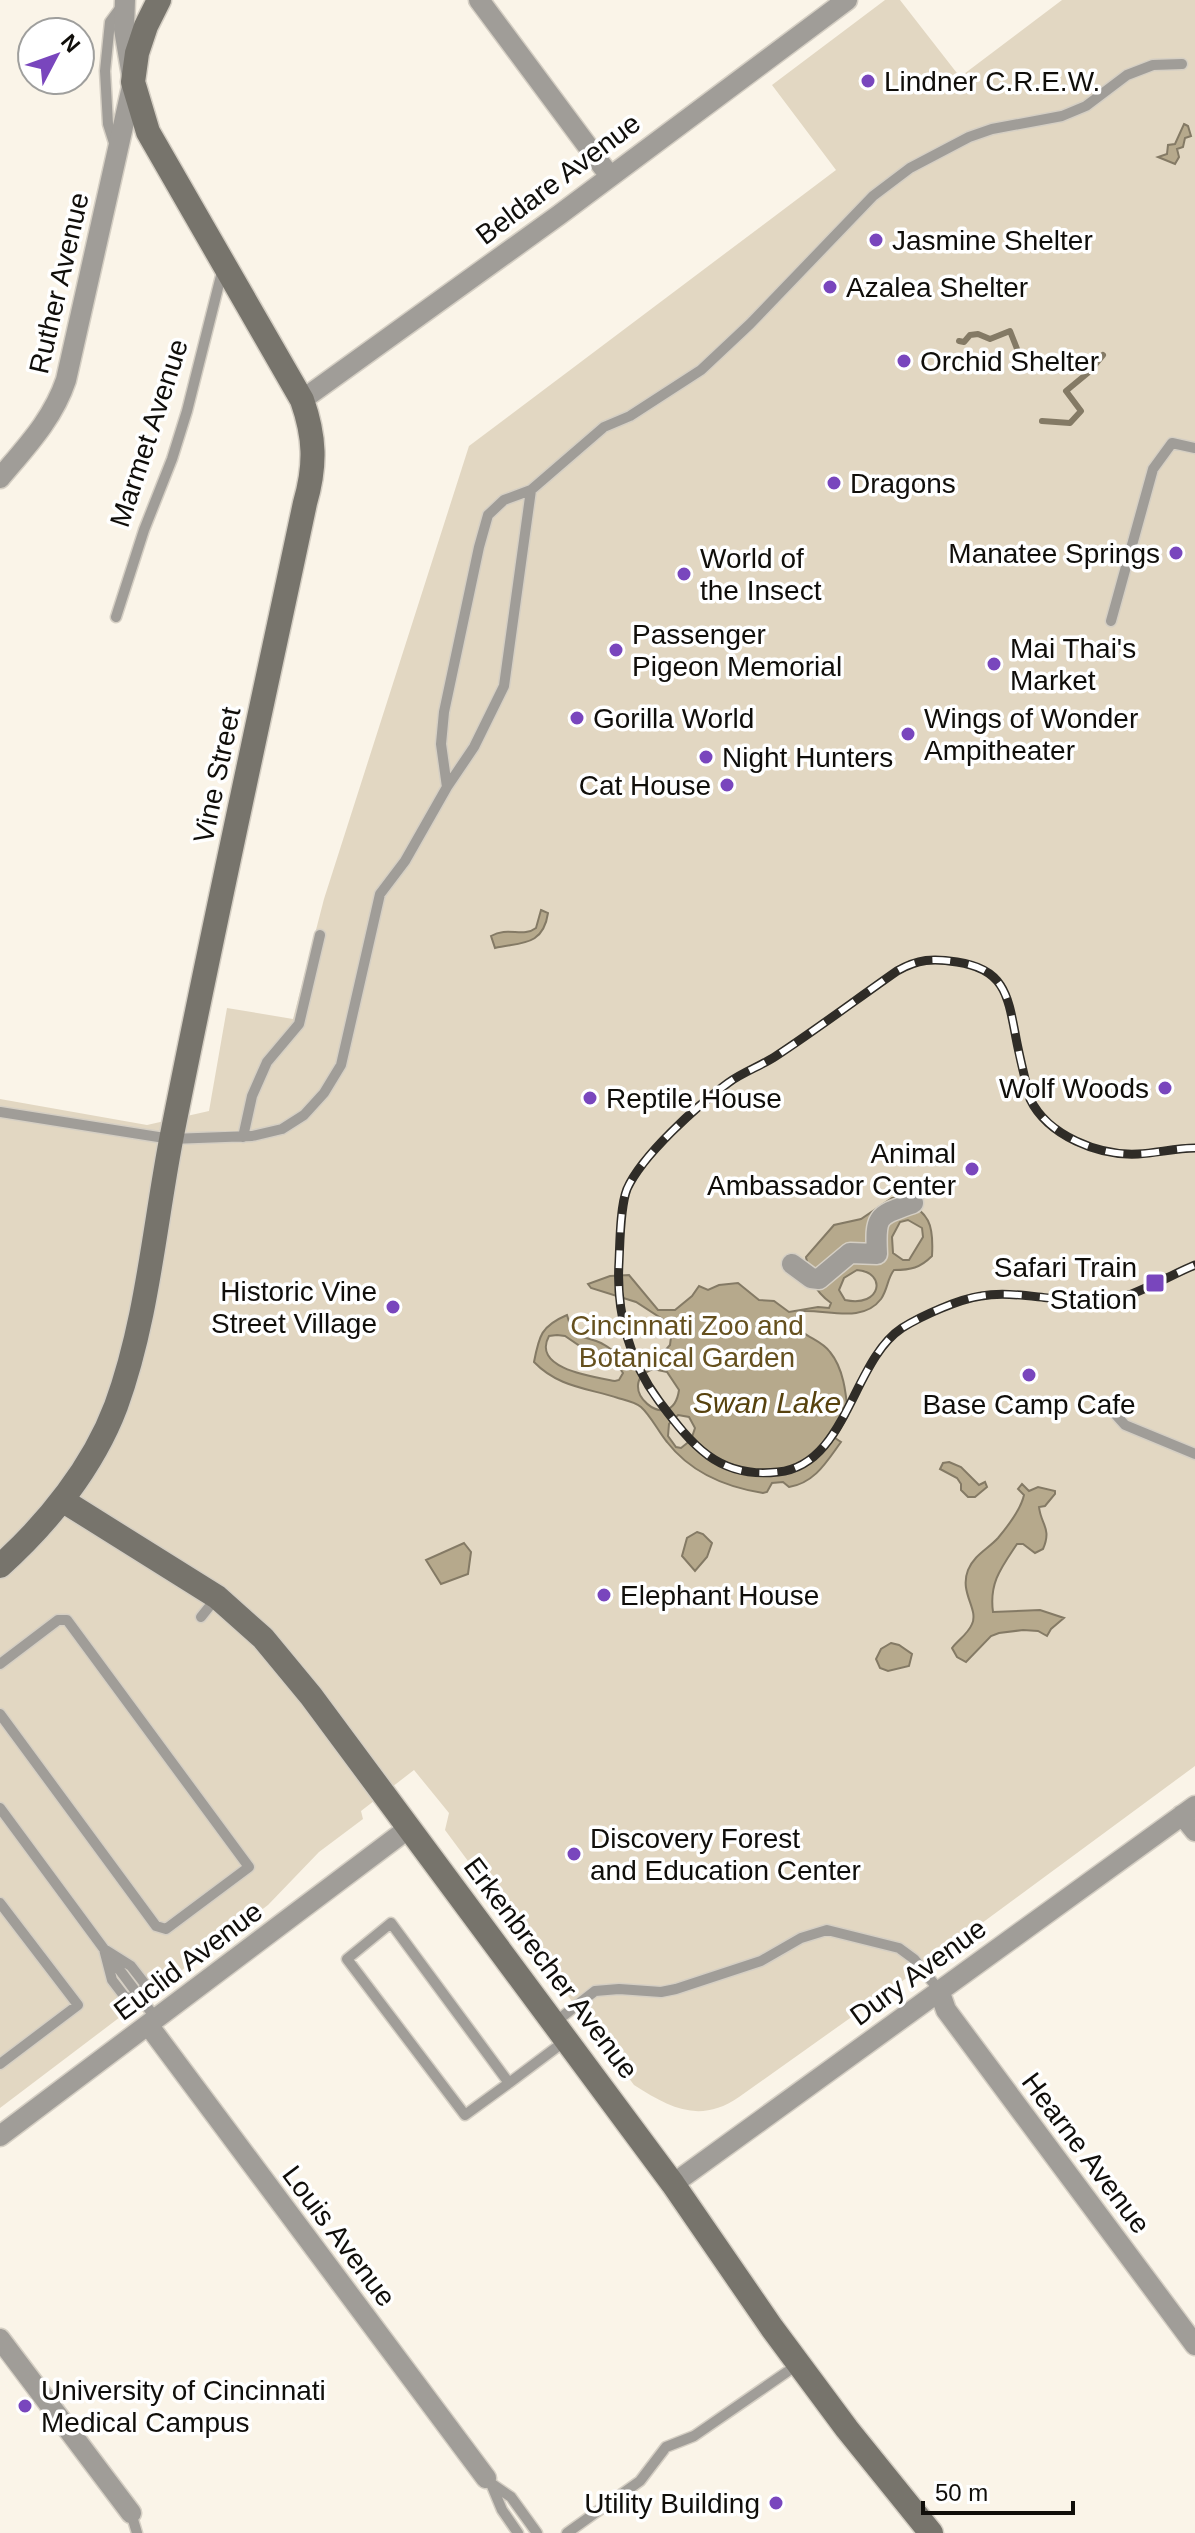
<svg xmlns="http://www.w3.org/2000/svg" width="1195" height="2533" viewBox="0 0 1195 2533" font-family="Arial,sans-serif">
<rect width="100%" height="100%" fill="#faf4e8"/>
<path fill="#e2d7c2" d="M885,0H900L960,77L1062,0H1195V1766L929,1962L739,2097C700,2124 670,2108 634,2085L445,1830L449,1813L414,1770L361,1811L363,1819L319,1852L268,1905L0,2108V1099L147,1125L209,1111L227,1008L293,1019L324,899L469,446L836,170L772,85Z"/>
<path fill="#b6a98c" stroke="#847a65" stroke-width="2" fill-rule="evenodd" d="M1184,124L1188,126L1191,136L1185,138L1183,147L1177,149L1179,157L1175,164L1158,157L1167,154L1168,145L1175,144Z
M541,910L548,913C543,947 520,942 495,948L491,936C508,926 523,938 536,928Z
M902,1197C929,1215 934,1222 932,1256C920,1268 911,1270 894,1270C887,1279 888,1289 881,1299C863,1323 829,1310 803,1311L795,1318C797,1337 819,1337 830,1352C844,1369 846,1394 848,1415L835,1438L841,1442C827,1461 815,1483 789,1487L783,1482L772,1483L767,1492L763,1493C725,1487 691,1473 667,1442C658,1431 651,1416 641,1407C635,1402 625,1400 618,1398C587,1388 558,1387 534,1362C539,1336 541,1326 567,1315C574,1341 580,1334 601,1343C607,1346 613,1351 619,1354L638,1351L662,1354L670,1345L673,1322L664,1320L636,1302L591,1288L588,1284L610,1276L629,1275L658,1310H675L692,1296L699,1286L708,1290L719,1285L738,1283L759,1300L774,1301L789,1312L818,1307L829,1308L831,1303C814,1291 809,1277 806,1257L834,1225L861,1219L892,1198ZM908,1220L922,1228L923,1237L909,1260H903L893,1253L892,1237L900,1222ZM857,1270C887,1272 882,1308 845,1300L839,1290L844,1278ZM557,1335L565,1336L596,1357L616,1363L623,1373L619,1380L615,1381C594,1377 531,1369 549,1336ZM653,1369L667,1372L679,1390C672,1439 610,1385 653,1369ZM678,1415L689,1417L695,1428L691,1440L681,1448L676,1447L668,1436L669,1424Z
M949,1462L961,1467L979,1485L985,1482L987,1487L975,1497H968L961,1490V1484L957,1478L940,1469L943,1463Z
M1022,1484L1029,1491L1038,1487L1055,1491V1494L1045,1506L1039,1507C1041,1525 1052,1528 1043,1549L1035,1553L1023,1544H1017C1001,1568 989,1583 993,1612L1040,1610L1064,1618L1051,1629L1047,1636L1038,1631L1023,1630L999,1633L991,1636L966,1662L957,1657L952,1648C958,1640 968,1634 972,1624C979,1609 959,1593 968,1570C974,1555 988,1549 998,1538C1008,1526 1021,1509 1024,1495L1018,1489Z
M697,1532L703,1534L712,1543L707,1557L695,1571L682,1556L687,1538Z
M464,1543L471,1552L468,1574L441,1584L426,1560Z
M891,1643L899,1645L912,1654L909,1666L888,1671L880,1668L876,1659L881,1649Z"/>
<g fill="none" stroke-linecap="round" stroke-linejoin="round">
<path stroke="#847a65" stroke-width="6" d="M959,341L964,342L970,335L978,334L990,339L1010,331L1019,354
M1042,421L1070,423L1081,411L1066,391L1089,372L1103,355"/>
<g stroke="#d5cfc4" stroke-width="13">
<path id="lane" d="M115,146L108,124L105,71L110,22L121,7
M116,617L144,530L172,459L187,411L223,268
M1111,621L1153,469L1172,443L1195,448
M447,787L441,744L444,712L479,547L488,515L504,500L531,490
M0,1112L171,1139L252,1136L282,1129L304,1115L324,1093L341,1065L380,894L405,861L447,787L474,747L504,686L531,490L604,427L630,416L701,370L750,324L873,196L910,168L969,137L992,129L1062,116L1086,106L1127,75L1153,65L1182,64
M243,1137L252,1096L267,1062L299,1024L320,935
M1107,1405L1125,1425L1195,1454
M201,1617L217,1597
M0,1664L58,1620H67L249,1867L166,1929L156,1926L0,1714
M0,1808L104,1949L131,1966L145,1984L141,1999L125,1997L112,1980L104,1949L157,2020
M0,1903L78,2005L0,2064
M554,2023L595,1991L619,1989L661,1992L676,1989L761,1961L801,1938L827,1930L899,1948L914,1959L939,1990
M509,2083L465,2115L347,1959L391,1923L509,2083L565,2041
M492,2484L511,2497L537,2533
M492,2486L502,2510L518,2533
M131,2513L137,2533
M567,2533L640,2481L666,2447L694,2436L797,2365"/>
</g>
<g stroke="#d5cfc4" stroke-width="23">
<path id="street" d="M479,0L609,175
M302,400L559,215L847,0
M0,478C26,447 53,419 66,380L133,82L124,29L125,0
M792,1264L811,1278L819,1279L850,1253L877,1254C875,1215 877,1216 913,1203
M1182,1815L1195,1831
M939,1990L946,2010L1195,2345
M149,2026L486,2478
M0,2136L409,1828
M673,2184L1195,1806
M0,2339L131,2513"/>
</g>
<g stroke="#d5cfc4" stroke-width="27">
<path id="secondary" d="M62,1500L217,1597L263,1638L311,1696L673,2184L772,2328L847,2429L931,2533
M0,1566C48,1523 93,1467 116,1406C147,1321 154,1229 171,1140C213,927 260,715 305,503C316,465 315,437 302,400L148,132L133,82L137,53L146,26L159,0"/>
</g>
<use href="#lane" stroke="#a09d98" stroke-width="10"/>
<use href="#street" stroke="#a09d98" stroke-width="20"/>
<use href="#secondary" stroke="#77746c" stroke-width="24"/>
<g stroke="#2f2c27" stroke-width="9">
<path id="rail" d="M1195,1148C1176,1148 1157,1153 1138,1154C1099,1156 1048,1136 1030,1099C1025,1079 1020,1059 1016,1038C1008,996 1005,969 957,962C933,958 918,959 897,971C857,999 817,1029 776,1056C761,1066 743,1072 728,1083C698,1105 642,1155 627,1189C620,1207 620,1242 619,1262C616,1312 629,1361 659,1401C692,1445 718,1479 778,1472C847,1465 852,1361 902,1328C921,1316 959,1299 981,1296C1003,1292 1028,1296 1049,1298C1065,1300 1081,1304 1098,1303C1129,1300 1166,1277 1195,1265"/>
</g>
<use href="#rail" stroke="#fff" stroke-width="6" stroke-dasharray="18" stroke-linecap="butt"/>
</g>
<g fill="#7946bd" stroke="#fff" stroke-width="3">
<circle cx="868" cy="81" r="8"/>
<circle cx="876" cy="240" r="8"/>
<circle cx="830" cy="287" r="8"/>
<circle cx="904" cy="361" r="8"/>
<circle cx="834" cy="483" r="8"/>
<circle cx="1176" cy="553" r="8"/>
<circle cx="684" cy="574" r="8"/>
<circle cx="616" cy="650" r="8"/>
<circle cx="994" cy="664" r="8"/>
<circle cx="577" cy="718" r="8"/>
<circle cx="908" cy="734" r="8"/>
<circle cx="706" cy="757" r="8"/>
<circle cx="727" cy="785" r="8"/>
<circle cx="1165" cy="1088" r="8"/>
<circle cx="590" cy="1098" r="8"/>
<circle cx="972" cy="1169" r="8"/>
<rect x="1145" y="1273" width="20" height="20" rx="4"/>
<circle cx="393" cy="1307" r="8"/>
<circle cx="1029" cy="1375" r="8"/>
<circle cx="604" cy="1595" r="8"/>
<circle cx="574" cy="1854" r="8"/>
<circle cx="25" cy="2406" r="8"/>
<circle cx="776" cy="2503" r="8"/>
</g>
<g text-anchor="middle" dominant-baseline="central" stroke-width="7" stroke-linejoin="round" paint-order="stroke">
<g font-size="28" fill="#100e0a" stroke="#fff" text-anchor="start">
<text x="884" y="81">Lindner C.R.E.W.</text>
<text x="892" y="240">Jasmine Shelter</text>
<text x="846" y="287">Azalea Shelter</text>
<text x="920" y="361">Orchid Shelter</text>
<text x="850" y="483">Dragons</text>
<text x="1160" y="553" text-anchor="end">Manatee Springs</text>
<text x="700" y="558">World of<tspan x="700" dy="32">the Insect</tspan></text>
<text x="632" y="634">Passenger<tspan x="632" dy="32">Pigeon Memorial</tspan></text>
<text x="1010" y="648">Mai Thai's<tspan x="1010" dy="32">Market</tspan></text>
<text x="593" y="718">Gorilla World</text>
<text x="924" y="718">Wings of Wonder<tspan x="924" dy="32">Ampitheater</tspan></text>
<text x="722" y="757">Night Hunters</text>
<text x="711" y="785" text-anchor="end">Cat House</text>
<text x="1149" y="1088" text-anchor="end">Wolf Woods</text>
<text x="606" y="1098">Reptile House</text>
<text x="956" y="1153" text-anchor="end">Animal<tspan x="956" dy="32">Ambassador Center</tspan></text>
<text x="1137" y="1267" text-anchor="end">Safari Train<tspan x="1137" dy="32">Station</tspan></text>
<text x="377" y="1291" text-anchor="end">Historic Vine<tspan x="377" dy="32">Street Village</tspan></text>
<text x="1029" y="1404" text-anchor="middle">Base Camp Cafe</text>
<text x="620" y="1595">Elephant House</text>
<text x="590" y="1838">Discovery Forest<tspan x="590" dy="32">and Education Center</tspan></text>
<text x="41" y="2390">University of Cincinnati<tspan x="41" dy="32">Medical Campus</tspan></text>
<text x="760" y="2503" text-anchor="end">Utility Building</text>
</g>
<g font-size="28" fill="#100e0a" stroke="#fff">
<text transform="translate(558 179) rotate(-37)">Beldare Avenue</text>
<text transform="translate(59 283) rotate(-77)">Ruther Avenue</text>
<text transform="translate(149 433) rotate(-72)">Marmet Avenue</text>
<text transform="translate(217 775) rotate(-78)">Vine Street</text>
<text transform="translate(188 1961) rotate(-37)">Euclid Avenue</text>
<text transform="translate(551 1968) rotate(53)">Erkenbrecher Avenue</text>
<text transform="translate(918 1972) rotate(-36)">Dury Avenue</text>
<text transform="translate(1086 2153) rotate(53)">Hearne Avenue</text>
<text transform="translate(339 2236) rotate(53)">Louis Avenue</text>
</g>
<g font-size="28" fill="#65501e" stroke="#fff">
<text x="687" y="1325">Cincinnati Zoo and<tspan x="687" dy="32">Botanical Garden</tspan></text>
</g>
<g font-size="30" font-style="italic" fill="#57420e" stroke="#fff">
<text x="767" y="1402">Swan Lake</text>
</g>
</g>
<g transform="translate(56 56) rotate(49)"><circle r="38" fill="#ffffff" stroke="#9f9f9d" stroke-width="2"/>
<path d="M0-6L14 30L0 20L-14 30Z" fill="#7946bd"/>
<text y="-12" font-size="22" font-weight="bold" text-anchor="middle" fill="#100e0a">N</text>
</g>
<path d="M923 2501v12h150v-12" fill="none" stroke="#100e0a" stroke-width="4"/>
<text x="935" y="2501" font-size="24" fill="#100e0a" stroke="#ffffff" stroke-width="6" paint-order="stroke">50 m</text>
</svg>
